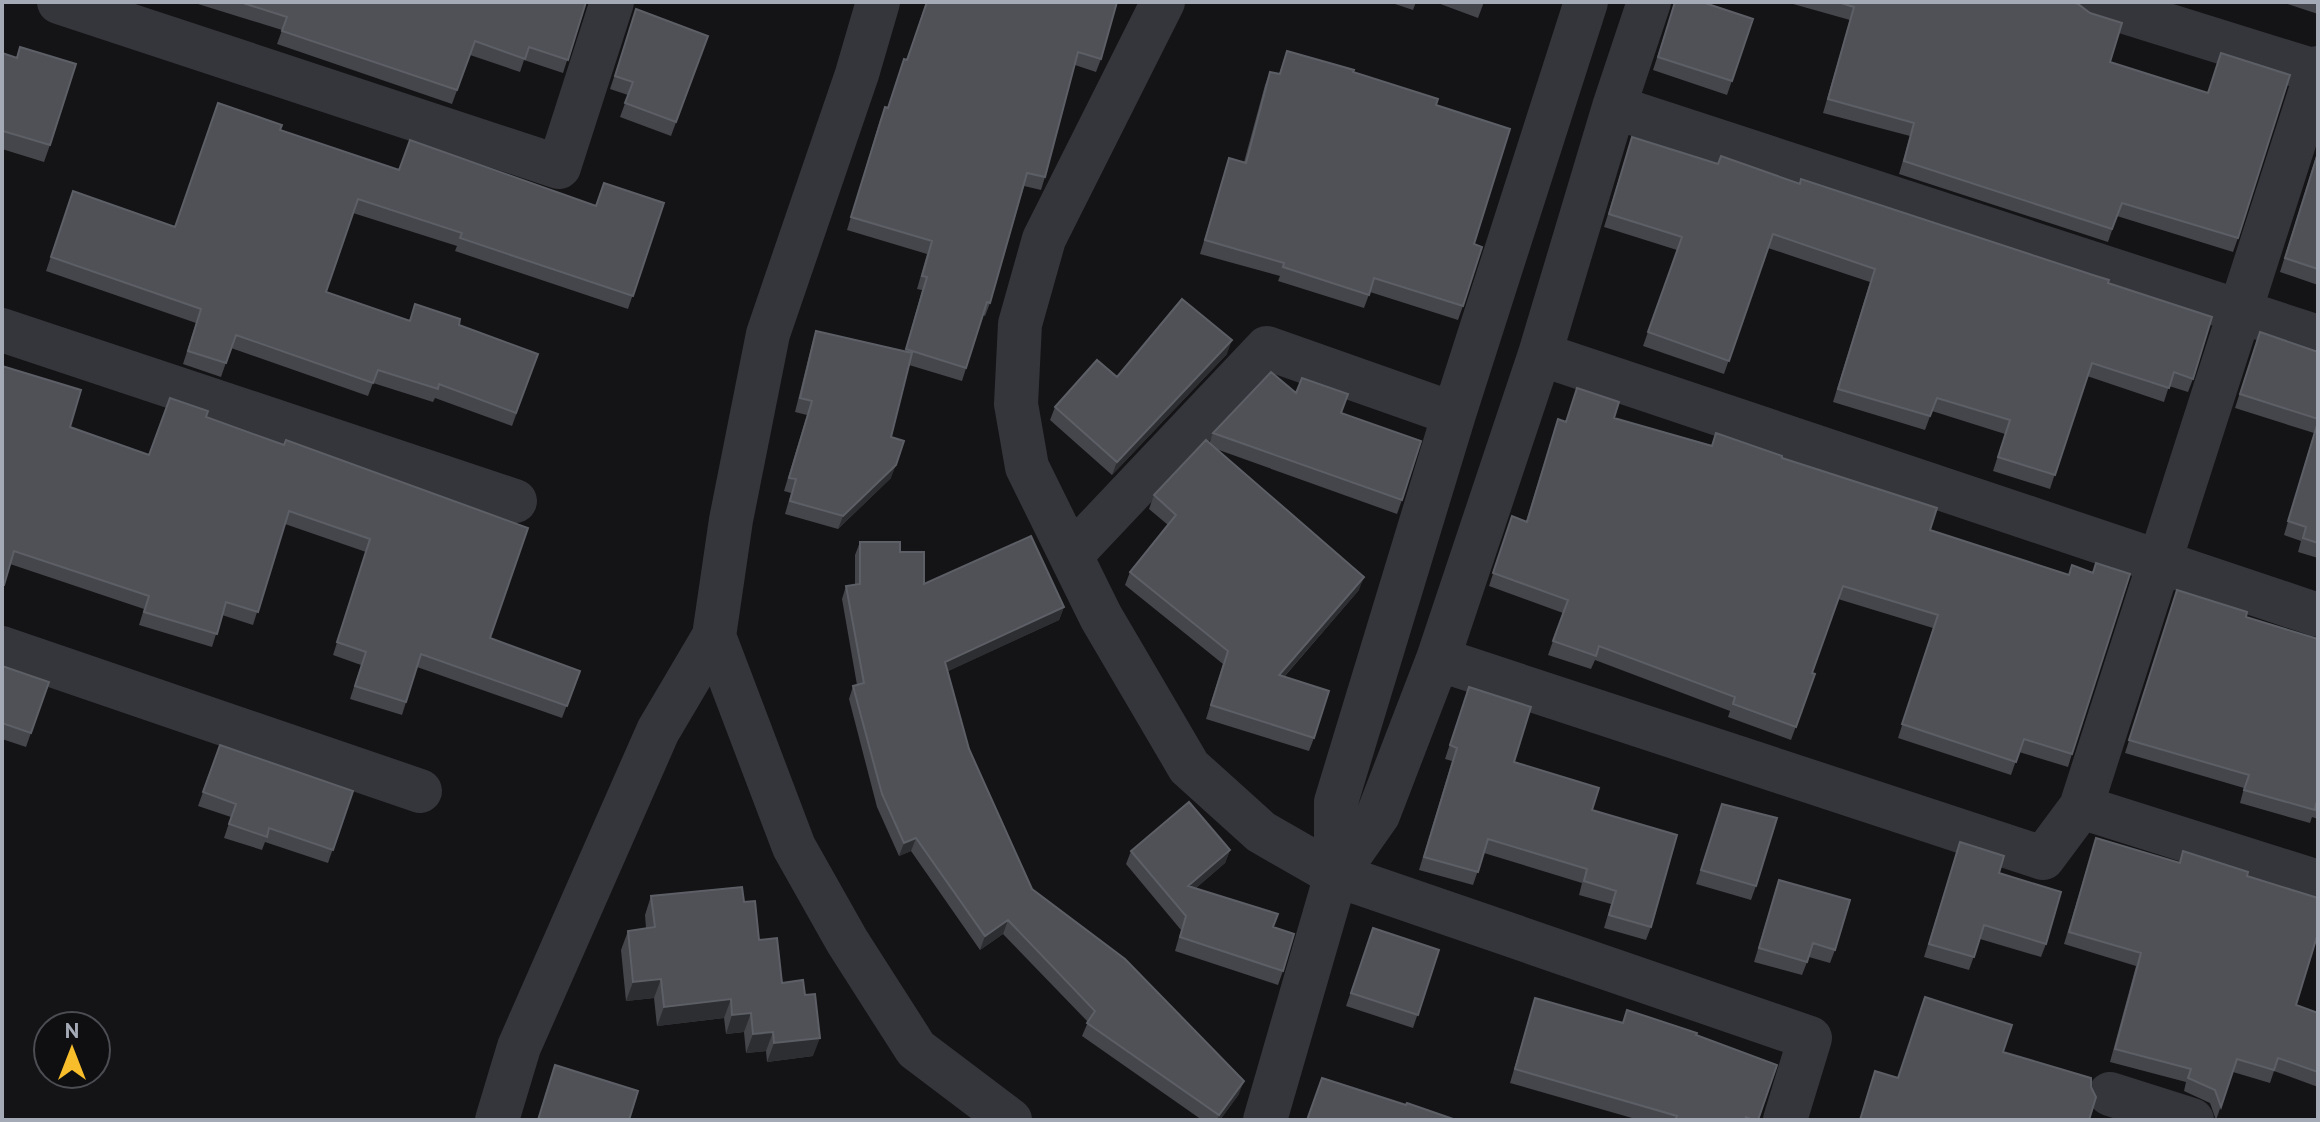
<svg xmlns="http://www.w3.org/2000/svg" width="2320" height="1122" viewBox="0 0 2320 1122" font-family="'PT Sans',sans-serif">
<rect width="100%" height="100%" fill="#141416"/>
<g fill="none" stroke-linecap="round" stroke-linejoin="round">
<path stroke="#35363b" stroke-width="44" d="M59,2L559,167L612,2
M878,2L857,74L768,334L731,520L714,636L794,847L847,941L916,1049L1010,1120
M1163,2L1044,239L1020,324L1016,404L1027,467L1101,617L1189,767L1261,832L1336,875L1810,1038L1785,1120
M2093,2L2318,72
M1614,107L2318,337
M2,330L515,501
M1540,354L2318,615
M1071,555L1267,348L1454,414
M2,648L420,791
M1438,659L2043,858L2081,807L2318,882
M2081,807L2318,68
M1336,875L1378,815L1438,659L1540,354L1614,107L1649,2
M2110,1094L2192,1120
M497,1120L519,1047L658,731L714,636
M1265,1120L1336,875V802L1454,414L1586,2"/>
</g>
<path fill="#45464b" d="M199,2H586L563,73L524,60L520,72L470,55L452,104L277,44L282,30L198,4Z
M926,2L1101,59L1096,72L1075,65L1045,177L1041,190L1024,186L990,303L985,316L983,315L962,381L909,365L891,437V478L838,529L785,514L791,493L784,491L807,415L795,412L812,344L816,331L905,351L922,290L917,289L927,254L847,230L880,120L885,107L888,108L907,60Z
M1389,2H1416L1413,10Z
M1435,2H1484L1478,18Z
M1675,2L1753,19L1727,95L1653,70Z
M1786,2H2072L2110,62L2238,238L2233,252L2117,216L2108,242L1899,174L1910,136L1823,113L1850,20Z
M2281,2H2318V14Z
M632,23L708,36L671,136L620,117L628,95L610,89Z
M1287,51L1353,72L1436,105L1474,244L1463,306L1458,320L1370,292L1364,308L1278,281L1280,276L1200,254L1229,158L1244,162L1265,85L1270,72L1279,74Z
M2,53L50,145L44,162L2,149Z
M280,130L399,170L596,206L664,203L628,309L455,251L457,246L353,213L326,292L409,321L459,325L538,354L512,426L435,398L433,402L373,383L368,396L231,348L221,377L183,364L196,323L46,271L73,191L175,227Z
M1632,137L1718,164L1800,184L2108,283L2193,379L2188,392L2169,386L2164,402L2087,376L2050,489L1993,471L2005,434L1932,411L1925,430L1833,402L1870,282L1768,248L1724,374L1643,346L1677,250L1604,227Z
M2318,150V285L2280,272Z
M2255,346L2318,352V558L2298,552L2301,541L2284,535L2314,433L2235,408Z
M1227,354L1112,475L1050,420L1055,407L1117,377Z
M2,366L70,427L149,455L206,417L284,445L490,638L580,671L562,718L417,667L402,715L350,699L361,665L333,655L366,552L285,524L253,625L222,615L212,647L139,625L144,609L10,564L2,591Z
M1296,393L1341,413L1402,500L1397,514L1216,449L1359,590L1285,676L1314,738L1309,751L1206,719L1223,664L1125,585L1130,572L1168,525L1149,509L1154,495L1209,444L1213,433Z
M1614,418L1711,445L1782,458L1930,530L2072,754L2068,767L2019,752L2011,775L1898,738L1933,628L1838,599L1812,673L1815,674L1791,740L1728,717L1730,711L1595,660L1591,669L1548,655L1563,613L1489,586L1512,516L1526,521L1558,419L1565,422Z
M860,542L900,552L924,584L1064,607L1059,620L948,671L969,749L1032,889L1239,1094L1220,1120H1202L1082,1036L1088,1022L1003,934L980,950L911,851L899,856L877,807L849,699L853,686L857,685L842,599L846,586L855,585V555Z
M2173,603L2246,617L2318,639V819L2312,817L2310,823L2240,803L2244,788L2125,753Z
M2,666L49,682L26,747L2,739Z
M1464,701L1514,762L1592,810L1651,927L1646,940L1604,928L1611,904L1579,895L1582,883L1484,853L1473,885L1419,870L1452,761L1445,759Z
M220,745L353,791L328,863L265,842L262,850L224,838L231,817L198,806Z
M1722,804L1756,886L1751,900L1696,884Z
M2096,838L2179,863L2183,851L2247,876L2296,1005L2318,1013V1087L2274,1071L2270,1083L2233,1072L2216,1120L2210,1103L2184,1091L2186,1082L2110,1062L2136,966L2064,944Z
M1960,842L2046,944L2041,957L1980,939L1969,970L1924,957Z
M1230,850L1225,863L1196,888L1273,927L1283,971L1278,985L1175,951L1181,930L1126,864L1131,851Z
M1779,880L1835,950L1830,963L1809,957L1802,975L1754,962Z
M651,896L744,902L759,940L782,983L813,1056L767,1062L766,1051L746,1053L744,1032L726,1034L724,1018L657,1026L654,998L626,1001L621,950L628,931L646,928L645,915Z
M1373,928L1439,950L1413,1028L1346,1006Z
M1535,998L1622,1023L1696,1035L1758,1120H1639L1510,1083Z"/>
<path fill="#2d2e31" d="M1232,340L1227,354L1112,475L1117,462Z
M896,465L891,478L838,529L843,516Z
M1364,577L1359,590L1274,688L1279,675Z
M1064,607L1059,620L940,675L945,662Z
M916,838L911,851L899,856L904,843Z
M1230,850L1225,863L1183,899L1188,886Z
M1008,920L1003,934L980,950L985,936Z
M661,979L654,998L626,1001L633,982Z
M731,999L724,1018L657,1026L664,1007Z
M751,1013L744,1032L726,1034L732,1015Z
M773,1032L766,1051L746,1053L753,1034Z
M820,1038L813,1056L767,1062L774,1043Z
M1244,1081L1239,1094L1220,1120H1217L1219,1115Z"/>
<path fill="#505157" stroke="#5d5f66" stroke-width="2" d="M240,2H586L568,60L529,47L525,59L475,41L457,90L282,31L287,17Z
M927,2H1117L1101,59L1078,52L1045,177L1027,173L990,303L987,302L966,368L906,349L927,277L922,276L932,241L851,217L885,107L888,108L904,59L907,60Z
M1675,2H1702L1753,19L1732,81L1658,57Z
M1838,2H2072L2078,4L2090,13L2122,23L2110,62L2208,93L2221,53L2290,75L2238,238L2122,203L2112,229L1904,161L1914,123L1828,99L1854,7Z
M636,9L708,36L676,122L625,103L633,82L615,76Z
M20,47L76,64L50,145L3,131L2,135V53L17,58Z
M1287,51L1354,70L1353,72L1438,99L1436,105L1510,129L1474,244L1482,247L1463,306L1374,278L1369,295L1283,267L1284,263L1205,240L1229,158L1246,163L1270,72L1280,74Z
M218,103L282,125L280,130L399,170L410,140L596,206L604,183L664,203L633,296L460,238L462,233L358,199L326,292L410,321L415,304L460,319L459,325L538,354L516,413L439,384L438,389L378,370L373,383L236,335L226,363L188,351L201,309L51,257L73,191L175,227Z
M1632,137L1718,164L1721,156L1800,184L1801,179L2096,276L2109,280L2108,283L2212,317L2193,379L2174,372L2169,388L2092,363L2055,475L1998,457L2010,420L1937,398L1930,416L1838,389L1875,269L1773,234L1729,361L1648,332L1682,237L1609,214Z
M2318,153V269L2285,258Z
M1182,299L1232,340L1117,462L1055,407L1097,360L1117,377Z
M816,331L912,353L891,437L904,441L896,465L843,516L790,501L796,479L789,478L812,401L800,398Z
M2260,332L2318,352V419L2240,394Z
M2,366L81,390L70,427L149,455L170,398L208,411L206,417L284,445L286,440L528,528L490,638L580,671L567,706L421,654L406,702L355,686L366,652L337,642L370,539L289,511L258,612L226,602L217,634L144,612L149,596L14,551L4,585H2Z
M1271,372L1296,393L1302,378L1348,394L1341,413L1421,441L1402,500L1213,433Z
M1577,388L1619,402L1614,418L1712,446L1716,433L1782,456V458L1937,508L1930,530L2069,575L2072,565L2093,573L2096,563L2130,574L2072,754L2024,739L2016,762L1902,724L1938,615L1843,586L1812,673L1815,674L1796,727L1733,704L1735,697L1599,646L1596,656L1553,641L1568,600L1493,573L1512,516L1527,522L1558,419L1566,422Z
M2318,422V543L2303,538L2306,527L2288,521Z
M1206,440L1364,577L1279,675L1329,691L1314,738L1211,705L1228,651L1130,572L1176,515L1154,495Z
M1031,536L1064,607L945,662L969,749L1032,889L1125,959L1244,1081L1219,1115L1087,1023L1095,1011L1008,920L985,936L916,838L904,843L882,794L853,686L864,683L846,586L860,584V542H900V552H924V584Z
M2177,590L2247,612L2246,617L2318,639V805L2316,804L2315,810L2244,790L2249,775L2129,740Z
M2,666L49,682L31,733L2,723Z
M1469,687L1531,707L1514,762L1599,788L1592,810L1677,835L1651,927L1609,915L1616,891L1584,881L1587,869L1488,839L1478,872L1424,857L1457,748L1450,745Z
M220,745L353,791L333,850L269,828L267,837L229,824L236,804L203,792Z
M1189,802L1230,850L1188,886L1278,914L1273,927L1294,934L1283,971L1180,937L1186,916L1131,851Z
M1722,804L1777,818L1756,886L1701,870Z
M2096,838L2180,863L2183,851L2248,872L2247,876L2318,898V933L2296,1005L2318,1013V1072L2278,1058L2274,1070L2237,1059L2221,1107L2215,1090L2188,1078L2191,1069L2115,1049L2141,953L2069,932Z
M1960,842L2004,856L1999,873L2061,892L2046,944L1984,925L1974,957L1929,944Z
M1779,880L1850,900L1835,950L1813,943L1807,962L1759,948Z
M742,887L744,902L755,901L759,940L777,938L782,983L803,980L805,995L815,994L820,1038L774,1043L773,1032L753,1034L751,1013L732,1015L731,999L664,1007L661,979L633,982L628,931L655,927L651,896Z
M1373,928L1439,950L1418,1015L1351,993Z
M1925,997L2012,1025L2003,1052L2091,1078V1087L2096,1097L2089,1120H1860L1875,1071L1898,1078Z
M1535,998L1623,1023L1627,1010L1697,1033L1696,1035L1777,1065L1758,1120H1753L1746,1117L1745,1120H1675L1677,1116L1515,1069Z
M555,1065L638,1091L629,1120H538Z
M1322,1078L1406,1105L1407,1103L1456,1120H1307Z"/>
<rect width="2320" height="1122" fill="none" stroke="#a5aab7" stroke-width="8"/>
<g transform="translate(72 1050)"><circle r="38" fill="#0f0f11" stroke="#4b4d53" stroke-width="2"/>
<path d="M0-6L14 30L0 20L-14 30Z" fill="#f7bd2b"/>
<text y="-12" font-size="22" font-weight="bold" text-anchor="middle" fill="#a5aab7">N</text>
</g>
</svg>
